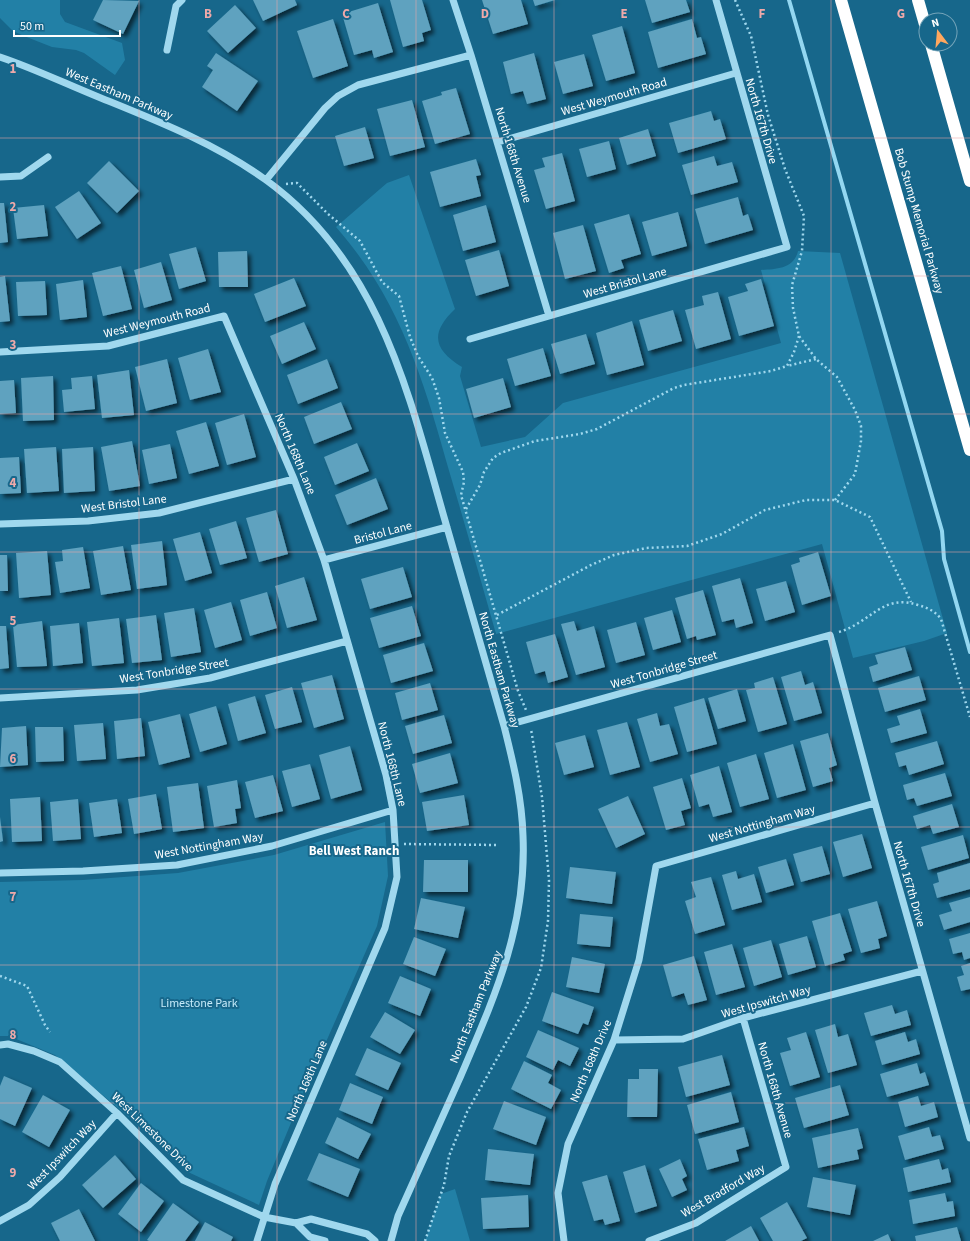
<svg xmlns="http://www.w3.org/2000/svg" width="970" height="1241" viewBox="0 0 970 1241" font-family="'Source Sans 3',sans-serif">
<defs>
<filter id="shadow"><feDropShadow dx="3.5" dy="3.5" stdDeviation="2" flood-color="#0009"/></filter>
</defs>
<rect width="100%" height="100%" fill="#17678b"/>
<path fill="#2280a6" d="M0,0H60V14L65,22L122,43L125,60L115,75L84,53L76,50L52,47L24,36L13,31L0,18Z
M409,175L455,309C430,333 433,349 462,367L460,376L481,447L525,437L563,403L781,343L761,270C776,269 794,269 798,251L840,253L947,633L924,641L853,658L822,544L496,634C481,581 466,528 450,474C424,382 401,301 336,227L387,183Z
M385,822L388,876L377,926L300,1101L267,1181L259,1205L188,1172L124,1113L55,1055L9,1036H0V882L83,880L178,873L274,855Z
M455,1189L470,1241H425L441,1194Z"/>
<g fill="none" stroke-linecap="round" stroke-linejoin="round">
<path stroke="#93d7f1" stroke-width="4" d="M789,0L942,531L944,559L970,652"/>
</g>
<path fill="#5ea2bf" filter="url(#shadow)" d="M103,0L139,1L123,34L93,20Z
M253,0H295L297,5L263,21Z
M390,0H422L431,30L422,33L424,41L403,47Z
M482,0H521L528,24L493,34Z
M533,0H555L535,6Z
M645,0H686L690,12L652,23Z
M378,3L393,52L374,58L372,50L354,55L342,14Z
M235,5L256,28L228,53L207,31Z
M333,19L348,66L313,78L297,31Z
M692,19L697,38L701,37L706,54L658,68L648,32Z
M622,26L635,73L606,81L592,35Z
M216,53L258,81L237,111L202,87L213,70L207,66Z
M534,53L546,99L527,104L523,91L511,94L503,62Z
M584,54L593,86L563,94L554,62Z
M456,88L470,134L435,144L422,101L442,95L441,92Z
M412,100L425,147L390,156L377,109Z
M711,111L714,121L720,119L726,139L678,153L669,123Z
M365,127L374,158L344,166L335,136Z
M648,129L656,156L627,165L619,138Z
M609,141L616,169L587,177L579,149Z
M562,153L575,201L546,209L534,170L545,167L542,158Z
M714,156L717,166L732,162L738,182L691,195L682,165Z
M476,159L481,175L476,176L481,196L440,207L430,172Z
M109,161L139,191L117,213L87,183Z
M79,191L101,223L77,239L55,207Z
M738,197L743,216L748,214L753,230L705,244L695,209Z
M0,203H4L8,242L0,243Z
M44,205L48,236L17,239L13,208Z
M486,205L496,242L463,251L453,215Z
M678,212L687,246L652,256L642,222Z
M629,214L641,254L621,260L624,268L609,273L594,224Z
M583,225L596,271L565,279L553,233Z
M196,247L206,281L179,289L169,254Z
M499,250L509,286L476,296L465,260Z
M247,251L248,287H219L218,252Z
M161,262L172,300L144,308L134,270Z
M121,266L132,309L103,316L92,273Z
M5,276L10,321L0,322V277Z
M294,278L306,306L265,322L254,294Z
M761,279L774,326L739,336L728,297L748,291L745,284Z
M83,280L87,317L60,320L56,284Z
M45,281L47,315L18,316L16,282Z
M718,292L731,339L696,349L685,310L704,305L702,296Z
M673,310L682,341L648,351L639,320Z
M632,321L644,365L607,375L596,333Z
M304,322L316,349L282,364L270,336Z
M586,334L595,364L560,374L551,344Z
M543,348L551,376L515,386L507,359Z
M208,349L221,392L190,400L178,358Z
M167,359L177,403L146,411L135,367Z
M327,359L338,388L298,404L287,375Z
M129,370L134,415L102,418L97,375Z
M53,376L54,420L23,421L21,378Z
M92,376L95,409L64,412L62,390L72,389L71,378Z
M503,378L511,407L474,418L466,389Z
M14,380L16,413L0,414V381Z
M341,402L352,429L314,444L304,417Z
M244,414L256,457L227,465L215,423Z
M206,422L219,466L189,474L176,431Z
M132,441L140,486L109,491L101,447Z
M357,443L369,471L335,485L324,457Z
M170,444L177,478L149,484L142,450Z
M56,447L59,491L27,493L24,449Z
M93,447L95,491L64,493L62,449Z
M19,457L21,493L0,494V458Z
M376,478L388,509L347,525L335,495Z
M276,510L288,554L259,562L246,518Z
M236,521L247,558L220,565L209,529Z
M200,532L212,573L185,581L173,539Z
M162,541L167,585L137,589L131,545Z
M123,546L131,590L101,595L93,551Z
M83,547L90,588L60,593L55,562L63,561L62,550Z
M47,551L51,595L19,598L16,553Z
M818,552L831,596L802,605L791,565L800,562L799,558Z
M0,555H7L8,591H0Z
M403,567L412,597L370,609L361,579Z
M304,577L317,620L287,628L275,586Z
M740,578L753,623L736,628L734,619L722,622L712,586Z
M786,581L795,612L765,621L756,589Z
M703,590L716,635L697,640L696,636L687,639L675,598Z
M267,592L277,628L250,636L240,600Z
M231,602L242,640L215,648L204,610Z
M412,606L421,636L379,648L370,618Z
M194,608L201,652L171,657L164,613Z
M672,610L681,642L653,650L644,618Z
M156,615L162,660L132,663L126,619Z
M119,618L124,663L92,666L87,622Z
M42,621L47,666L17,667L13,625Z
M574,621L577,631L594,626L605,667L576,675L561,624Z
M636,622L645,655L616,663L607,630Z
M79,623L83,663L53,666L50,626Z
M0,626H6L9,668L0,669Z
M555,634L568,677L548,683L545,671L535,674L526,642Z
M424,643L433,671L391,683L383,655Z
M905,647L912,670L873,682L869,667L878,664L875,655Z
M801,671L805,685L813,682L822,713L794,721L781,677Z
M332,675L344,719L314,728L301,683Z
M919,676L926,700L885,712L878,688Z
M773,677L787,724L758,732L746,690L755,688L754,683Z
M430,683L438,710L402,720L395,693Z
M292,687L302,722L275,729L265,695Z
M737,689L746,721L718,729L708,698Z
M255,696L266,733L238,741L228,704Z
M704,698L717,744L687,752L674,707Z
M216,706L227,744L200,752L189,714Z
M920,709L927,733L891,743L887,729L900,725L897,716Z
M657,713L660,726L669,724L678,754L650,762L637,719Z
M180,714L190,757L159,765L148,722Z
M444,715L452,743L413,754L405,726Z
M141,718L145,756L117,759L114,721Z
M627,722L640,767L610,775L597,730Z
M103,723L106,759L77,761L74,725Z
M26,726L28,765L0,767L2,728Z
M35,727H63L64,761L36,762Z
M828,733L837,765L829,768L833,781L813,787L800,741Z
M585,735L594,767L564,775L555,743Z
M937,741L944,764L909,775L906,765L899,767L895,753Z
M793,744L806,790L777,798L764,753Z
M350,746L362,790L331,799L319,755Z
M450,753L458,783L420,793L412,764Z
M756,754L769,799L740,807L727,763Z
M310,764L320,799L292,807L282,771Z
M719,766L732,812L713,817L709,804L699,807L690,775Z
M945,773L952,796L917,806L914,798L907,800L903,785Z
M273,775L283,811L255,818L245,782Z
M682,778L691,808L681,811L685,825L666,830L653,787Z
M237,780L241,808L235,809L237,823L214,827L207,786Z
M198,783L204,828L173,832L167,787Z
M156,794L162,829L134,834L128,799Z
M464,795L469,825L427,831L422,802Z
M628,796L645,834L616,848L598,809Z
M40,797L42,841L12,842L10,799Z
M78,799L81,839L53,841L50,802Z
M117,799L122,833L94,837L89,803Z
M952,804L959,827L933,834L930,825L917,829L913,816Z
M0,817L3,841L0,842Z
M862,834L872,868L843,877L833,842Z
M963,835L969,858L928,870L921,847Z
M822,846L830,874L801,882L793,854Z
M786,859L794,885L766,893L758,867Z
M424,860H468V892H423Z
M970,863V889L937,898L933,884L939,882L937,873Z
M570,867L616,872L612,904L566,898Z
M736,871L738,879L754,874L762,902L732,910L722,875Z
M711,877L725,925L695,934L685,901L696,897L691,882Z
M970,897V922L944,930L939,915L952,911L949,903Z
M421,898L465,907L458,938L414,929Z
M877,901L887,936L878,939L880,948L861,953L848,909Z
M840,913L852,951L843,954L845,960L825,966L812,921Z
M580,914L613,917L610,947L577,944Z
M970,933V958L964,960L962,952L953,954L949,939Z
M807,936L816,967L788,975L779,944Z
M414,937L446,949L435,976L403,964Z
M771,940L782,977L754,986L743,948Z
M732,944L745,987L716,995L704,952Z
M694,956L707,1000L688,1005L684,993L672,997L663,965Z
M572,957L605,964L599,993L566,987Z
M970,963V989L961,991L957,977L964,975L961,966Z
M400,976L431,989L420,1016L388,1003Z
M552,992L594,1007L588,1025L583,1023L578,1034L542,1021Z
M892,1005L895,1014L907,1010L911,1025L871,1036L864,1013Z
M385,1012L415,1030L400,1054L370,1037Z
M835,1024L838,1037L848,1034L857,1065L828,1073L815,1030Z
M538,1030L579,1048L570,1066L558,1060L553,1070L526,1057Z
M806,1032L820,1077L790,1086L780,1053L791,1050L787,1038Z
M905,1032L908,1042L916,1039L920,1054L882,1065L875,1041Z
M367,1048L401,1063L388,1090L355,1075Z
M722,1055L730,1085L686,1097L678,1067Z
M524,1061L552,1075L548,1083L561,1090L551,1109L511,1089Z
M917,1063L920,1074L925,1072L929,1085L887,1097L880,1074Z
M639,1069H658L657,1117H627L628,1079H639Z
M4,1076L32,1088L15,1126L0,1119V1086Z
M350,1083L383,1097L372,1124L339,1110Z
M840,1085L849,1115L804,1128L795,1098Z
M731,1092L739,1122L695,1134L687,1105Z
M43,1095L70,1110L49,1147L22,1132Z
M918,1096L921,1106L934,1102L938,1117L905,1127L898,1102Z
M504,1101L546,1117L536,1145L493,1129Z
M337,1117L371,1134L358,1159L325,1143Z
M744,1127L749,1146L736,1150L739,1161L707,1170L698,1139Z
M929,1127L932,1137L940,1135L944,1149L905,1160L898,1136Z
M858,1128L863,1148L857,1150L859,1159L818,1168L812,1138Z
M488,1149L534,1154L530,1185L485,1180Z
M319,1153L360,1169L348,1197L307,1180Z
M115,1155L136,1179L103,1208L82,1185Z
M680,1159L687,1176L682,1179L687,1190L672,1197L659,1169Z
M939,1159L942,1170L948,1168L951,1182L908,1192L903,1168Z
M645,1165L657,1206L635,1213L623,1172Z
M607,1175L620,1221L605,1225L603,1219L594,1221L582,1182Z
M813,1177L856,1185L850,1215L807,1207Z
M141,1183L164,1201L141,1232L118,1214Z
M945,1193L947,1202L953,1201L955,1216L913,1224L909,1200Z
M528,1195L529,1227L483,1229L481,1198Z
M787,1202L807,1238L801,1241H773L760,1218Z
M173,1203L199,1222L185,1241H149L147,1240Z
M79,1209L95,1241H60L51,1223Z
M205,1222L233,1237L231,1241H195Z
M751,1226L759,1241H725Z
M957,1227L961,1241H916L915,1236Z
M888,1234L891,1241H873Z"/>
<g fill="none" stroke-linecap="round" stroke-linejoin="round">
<path stroke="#a0d8ee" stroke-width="2.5" stroke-dasharray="2 3" stroke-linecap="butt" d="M735,0L751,36L768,115L785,169L804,216L802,251L792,285L793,308L799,336L816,359L837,377L855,410L861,426V441L855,474L835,500
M286,184L297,183L328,214L360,241L382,282L399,296L410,337L418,356L432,378L439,398L445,433L463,472L464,482L461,495L518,691L526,710
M799,336L794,352L787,366L816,359
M466,509L480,485L484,472L493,458L501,453L535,441L580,434L597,429L674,388L684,385L771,371L787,366
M497,615L591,565L614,555L646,548L687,546L722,534L765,510L806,500H835L870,517L911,602
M839,632C870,623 883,593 918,605C928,608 935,611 941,619L970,717
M404,844L497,845
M0,976L27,986L45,1025L50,1032
M425,1241L444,1185L449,1156L467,1112L526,1007L541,968L548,921L549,880L542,797L531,729"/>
<path stroke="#a0d8ee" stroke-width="7" d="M453,0L471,55L549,316
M167,50L176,6L182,0
M0,57C33,68 64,83 96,96C155,120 215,143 266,180C379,262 408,391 444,517C464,587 484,656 504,726C513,762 522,798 523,836C527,927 494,998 459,1080C439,1125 419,1170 398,1216L391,1241
M498,142L736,73
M0,177L21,176L48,157
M266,180L325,108L338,96L358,85L471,55
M470,339L787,247L716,0
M0,352L108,346L224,316L294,479L324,560L386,775L393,810L397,877L385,928L275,1184L257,1241
M0,524L88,521L159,513L294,479
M324,560L447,527
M0,698L137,690L210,678L347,641
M504,726L830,635L875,803L970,1138
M0,873L83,871L177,865L272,846L393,810
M614,1040L683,1039L743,1018L922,971
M0,1045L8,1044L34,1051L60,1062L117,1113L183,1180L264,1217L296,1223L311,1219L367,1234L375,1241
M0,1221L29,1205L60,1177L117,1113
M296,1223L310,1237L325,1241
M564,1241L558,1193L568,1144L614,1040L639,960L656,866L875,803
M649,1241L696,1223L786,1167L743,1018"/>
<path stroke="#fff" stroke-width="12" d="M841,0L970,450
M918,0L926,28
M931,44L970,181"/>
</g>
<path fill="none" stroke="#efa9a9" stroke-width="1" stroke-opacity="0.55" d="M139,0V1241M277,0V1241M416,0V1241M554,0V1241M693,0V1241M831,0V1241M0,138H970M0,276H970M0,414H970M0,552H970M0,689H970M0,827H970M0,965H970M0,1103H970"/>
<g text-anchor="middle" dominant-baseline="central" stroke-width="4" stroke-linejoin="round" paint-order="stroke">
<g font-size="12" fill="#fff" stroke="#17678b">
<text transform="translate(119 94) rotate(23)">West Eastham Parkway</text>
<text transform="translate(614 97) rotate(-16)">West Weymouth Road</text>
<text transform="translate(761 121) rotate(74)">North 167th Drive</text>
<text transform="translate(513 155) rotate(73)">North 168th Avenue</text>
<text transform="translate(919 221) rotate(74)">Bob Stump Memorial Parkway</text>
<text transform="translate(625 283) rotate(-16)">West Bristol Lane</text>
<text transform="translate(157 321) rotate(-14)">West Weymouth Road</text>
<text transform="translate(295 454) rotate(67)">North 168th Lane</text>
<text transform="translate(124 504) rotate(-7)">West Bristol Lane</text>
<text transform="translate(383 533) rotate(-15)">Bristol Lane</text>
<text transform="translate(499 670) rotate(74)">North Eastham Parkway</text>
<text transform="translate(664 670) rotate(-16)">West Tonbridge Street</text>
<text transform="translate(174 671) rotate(-9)">West Tonbridge Street</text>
<text transform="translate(392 764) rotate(76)">North 168th Lane</text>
<text transform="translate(762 824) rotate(-16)">West Nottingham Way</text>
<text transform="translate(209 846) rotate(-10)">West Nottingham Way</text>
<text transform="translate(909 884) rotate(74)">North 167th Drive</text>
<text transform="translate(766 1002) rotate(-16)">West Ipswitch Way</text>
<text transform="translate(476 1007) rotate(-68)">North Eastham Parkway</text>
<text transform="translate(591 1061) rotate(-67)">North 168th Drive</text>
<text transform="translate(307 1081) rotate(-67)">North 168th Lane</text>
<text transform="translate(775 1090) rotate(74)">North 168th Avenue</text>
<text transform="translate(152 1132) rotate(44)">West Limestone Drive</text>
<text transform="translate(62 1155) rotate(-46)">West Ipswitch Way</text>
<text transform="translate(723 1191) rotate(-30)">West Bradford Way</text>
</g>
<g font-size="12" fill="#c6ebfa" stroke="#17678b">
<text x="199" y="1003">Limestone Park</text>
</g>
<g font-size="13" font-weight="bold" fill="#fff" stroke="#17678b">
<text x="354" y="851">Bell West Ranch</text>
</g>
</g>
<g font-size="13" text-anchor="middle" font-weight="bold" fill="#efa9a9" stroke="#17678b" stroke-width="4" stroke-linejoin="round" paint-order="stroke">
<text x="208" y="18">B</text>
<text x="346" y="18">C</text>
<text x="485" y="18">D</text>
<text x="624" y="18">E</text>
<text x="762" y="18">F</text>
<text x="901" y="18">G</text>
<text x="13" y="73">1</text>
<text x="13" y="211">2</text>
<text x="13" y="349">3</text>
<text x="13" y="487">4</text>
<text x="13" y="625">5</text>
<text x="13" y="763">6</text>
<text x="13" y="901">7</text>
<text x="13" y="1039">8</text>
<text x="13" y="1177">9</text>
</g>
<g transform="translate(938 32) rotate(344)"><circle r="19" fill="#17678b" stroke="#74a4b9"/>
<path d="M0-3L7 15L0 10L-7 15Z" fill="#ffa75e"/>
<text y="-6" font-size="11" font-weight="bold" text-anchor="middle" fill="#ffffff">N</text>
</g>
<path d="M14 30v6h106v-6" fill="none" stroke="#ffffff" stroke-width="2"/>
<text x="20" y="30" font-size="12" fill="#ffffff" stroke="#17678b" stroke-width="3" paint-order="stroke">50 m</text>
</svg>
